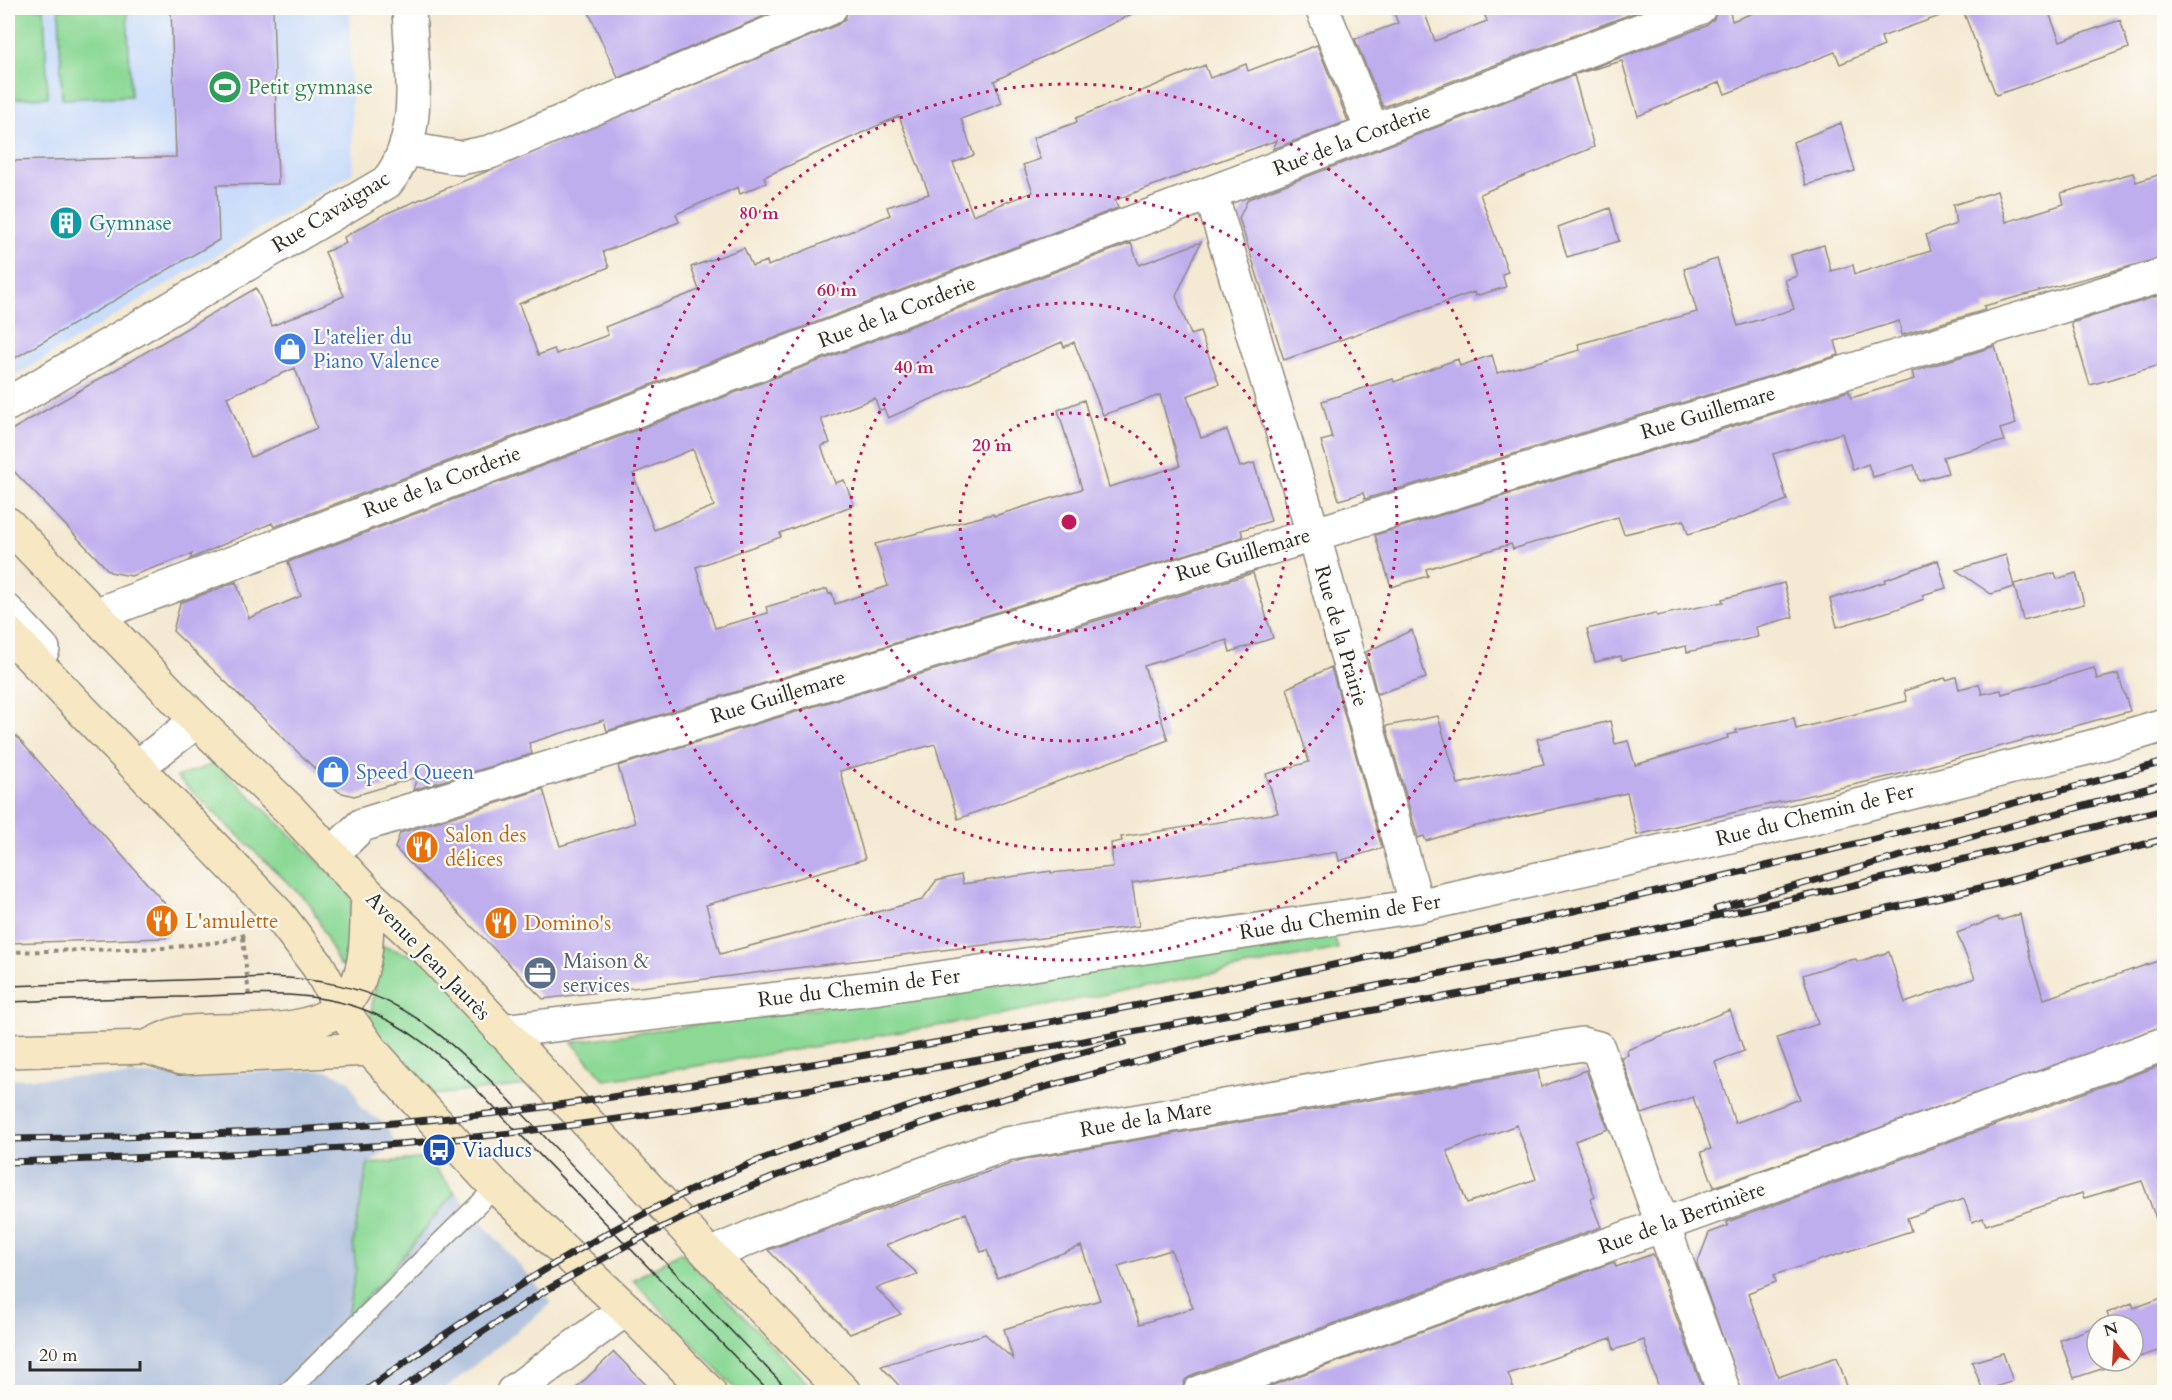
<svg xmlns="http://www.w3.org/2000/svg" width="2172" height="1400" viewBox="0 0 2172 1400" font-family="Cardo,serif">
<rect width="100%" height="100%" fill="#fdfcf7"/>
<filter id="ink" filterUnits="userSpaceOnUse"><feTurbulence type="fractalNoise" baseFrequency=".0167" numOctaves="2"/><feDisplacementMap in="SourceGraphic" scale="12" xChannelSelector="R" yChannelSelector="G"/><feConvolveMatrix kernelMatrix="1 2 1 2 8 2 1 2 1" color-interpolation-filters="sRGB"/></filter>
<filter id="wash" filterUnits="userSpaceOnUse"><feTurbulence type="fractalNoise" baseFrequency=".008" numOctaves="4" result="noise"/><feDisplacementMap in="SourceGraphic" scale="24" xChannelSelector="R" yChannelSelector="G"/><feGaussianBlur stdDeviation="1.35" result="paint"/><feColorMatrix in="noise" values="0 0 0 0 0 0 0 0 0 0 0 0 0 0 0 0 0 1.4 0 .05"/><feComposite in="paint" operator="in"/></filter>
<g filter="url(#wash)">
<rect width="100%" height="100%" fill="#f4e9d2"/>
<path fill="#c9dcf9" d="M8,8H350L353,173L8,380Z"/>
<path fill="#b6c5de" d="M327,1070L350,1081L361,1108L384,1123L396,1143L369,1164L426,1158L552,1303L441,1392H8V1079Z"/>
<path fill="#8cd996" stroke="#5c8260" stroke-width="1.5" d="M8,8H44L48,97L8,99Z
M59,8H127L131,96L62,99Z
M216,763L347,889L352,900L346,963L344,967L339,964L311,905L177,777Z
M1334,935L1338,949L967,1021L642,1075L605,1080L572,1042Z
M382,946L442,965L549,1083L413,1097L366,1043Z
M426,1158L455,1192L385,1278L347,1316L356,1269L353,1243L368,1164Z
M681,1252L816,1392H738L633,1280Z"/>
<g id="blocks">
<path fill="#bfaeee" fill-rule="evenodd" d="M171,8H273L278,184L217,185L219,240L8,362V161L176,157Z
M587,8H783L618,78Z
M848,8H1144L994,81L1002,103L961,119L974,155L953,163L973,215L1033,192L1023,165L1040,159L1033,138L1077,122L1076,118L1205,65L1210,78L1246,64L1248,71L1317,45L1348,121L1273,149L1277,140L1200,168L1115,200L1118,208L274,527L272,523L190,559L192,554L131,576L110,572L8,465V432L256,288L272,326L344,296L325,252L346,243L344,237L385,214L837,25L845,19ZM899,116L929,194L887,207L890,215L768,266L767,261L752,266L744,248L691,267L699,290L605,327L608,335L556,354L554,349L538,355L519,304L609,267L603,252L679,222L676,214L738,187L740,194L766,183L764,177ZM295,368L317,428L251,457L227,397Z
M1392,8H1423L1435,41L1487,21L1482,8H1647L1383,107L1355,39L1398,23Z
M1717,8H1729L1732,21L1766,8H1951V12L1881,37L1884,46L1840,64L1835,52L1725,94L1720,82L1638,116L1622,61L1576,74L1706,26L1714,19Z
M1962,8H2047L2060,41L2120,20L2129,48L1996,95Z
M1574,75L1594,147L1480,194L1508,272L1502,274L1506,287L1475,296L1474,292L1284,360L1239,218L1248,199Z
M1841,123L1855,171L1806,185L1793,142Z
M2133,173L2136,182L2164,173V257L1984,306L1985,310L1902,335L1899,321L1835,341L1839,355L1365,499L1363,493L1339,500L1321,441L1332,438L1322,401L1393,379L1394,382L1458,359L1460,366L1492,355L1497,373L1580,350L1578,344L1697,312L1684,269L1717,259L1738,326L1794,309L1785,280L1797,276L1791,255L1824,245L1831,271L1853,265L1855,274L1931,251L1926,235L1956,224L1953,205L1997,191L2006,222L2064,204L2061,193Z
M1610,208L1619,241L1567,257L1558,227Z
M1201,242L1176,296L1191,335L1200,332L1219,384L1187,396L1201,438L1227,430L1240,467L1254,463L1271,521L1241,530L1243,537L607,731L604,720L529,743L532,754L413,790L417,777L354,796L339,792L173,631L180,603L236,582L249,618L301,596L288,562L1131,243L1139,265ZM1062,342L1064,347L1074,342L1103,415L1160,395L1180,466L1109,487L1084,400L1058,410L1082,489L994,516L993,514L875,544L888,586L835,604L832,593L829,594L827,589L766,607L768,613L715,628L696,567L781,537L780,533L854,505L844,480L835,483L821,446L830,443L821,419L875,398L879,410L884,409L888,418ZM693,449L714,506L654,530L633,474Z
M2164,294V364L2090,385L2071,323Z
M1995,346L2016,424L2000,429L2004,441L1943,457L1948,473L1919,481L1914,465L1873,477L1868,464L1853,470L1842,433L1773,454L1787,500L1732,521L1688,534L1684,520L1624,534L1618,517L1513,549L1511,544L1426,569L1428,576L1391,587L1375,535L1849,391L1851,398L1914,379L1912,372Z
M2006,555L2014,587L1991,594L1956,570Z
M1938,560L1946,588L1922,595L1924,599L1894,610L1837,627L1830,599L1885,582L1884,580Z
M1253,573L1273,638L1230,652L1227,640L1144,666L1168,740L958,819L935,744L840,771L865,859L706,905L720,954L922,900L936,881L961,875L963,884L1051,871V873L1113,867L1111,843L1122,841L1121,837L1278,813L1266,774L1309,762L1287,688L1331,667L1382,848L1339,861L1337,852L1132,883L1139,926L543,999L395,848L400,833L543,789L560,846L635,823L618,766Z
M2055,573L2057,579L2076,573L2084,604L2023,620L2014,584Z
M1784,583L1793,617L1756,627L1758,637L1687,652L1686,646L1622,660L1621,656L1595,662L1587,629L1656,613L1657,616L1723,602L1722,599Z
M1412,630L1426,678L1377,694L1366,652Z
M2094,668L2097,679L2118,674L2130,711L1896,775L1637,835L1627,793L1472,827L1426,841L1424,836L1418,838L1386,726L1438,716L1458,784L1544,764L1537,739L1610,721L1615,744L1628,741L1635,765L1728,738L1727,735L1737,733L1736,730L1794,718L1796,729L1907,701L1904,691L1945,678L1946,680L1956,677L1959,689L1979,684L1982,694L2001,690L2002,694Z
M8,727L175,915L166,938L8,943Z
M2020,914L2030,959L2044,999L2164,959V1026L1714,1187L1701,1152L1711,1149L1693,1097L1642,1114L1621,1057L1628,1055L1627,1050L1730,1010L1744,1051L1715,1062L1735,1123L1800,1099L1777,1038L1818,1024L1803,975L1845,961L1856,959L1857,962L1889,952L1905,1003L1975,978L1957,933L1998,917L1999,921Z
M2164,1064V1232H2161L2142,1181L2084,1198L2082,1193L1986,1225L1983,1218L1972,1222L1964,1199L1907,1218L1911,1231L1774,1275L1776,1282L1748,1293L1778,1377L1837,1357L1849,1392H1742L1697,1264L1709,1233L1728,1226L1727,1222Z
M1586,1070L1608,1129L1575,1141L1595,1197L1590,1199L1601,1227L1194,1374L1185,1380L1182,1392H905L881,1366L985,1334L1013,1359L1004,1329L1100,1300L1081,1246L997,1278L987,1250L981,1252L966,1213L886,1245L918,1274L876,1288L901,1314L850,1334L768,1250L1021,1160L1538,1071L1541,1087ZM1517,1125L1536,1179L1467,1203L1447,1151ZM1171,1250L1193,1308L1140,1324L1118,1266Z
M1653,1254L1704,1392H1660L1644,1340L1614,1350L1611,1338L1508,1374L1515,1392H1254L1614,1262L1616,1267Z
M2164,1297V1349L2133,1359V1325H2099L2110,1321L2107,1313L2132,1303L2134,1308Z
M2097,1326V1361H2126L2074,1378L2060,1340Z
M614,1352L653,1392H572Z
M2003,1353L2013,1381L1983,1391L1972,1362Z"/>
</g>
</g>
<g filter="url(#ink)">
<use href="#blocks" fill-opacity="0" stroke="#908a7e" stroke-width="1.5"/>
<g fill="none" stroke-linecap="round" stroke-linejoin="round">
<g stroke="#908a7e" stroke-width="21">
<path id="service" d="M288,1392L496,1187"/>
</g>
<g stroke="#908a7e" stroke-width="36">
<path id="minor" d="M1322,8L1373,132
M407,149L460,158L490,152L830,8
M1211,194L1313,533L1417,906
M8,404L387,182C425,136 411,63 409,8
M8,612L43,649
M95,615L1699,8
M137,767L197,721
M332,854L362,825L2164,275
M501,1031L880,987L1417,906L1806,819L2091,747L2164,725
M710,1255L763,1232L1006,1144L1582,1044L1598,1048L1724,1392
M513,1392L626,1309
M1200,1392L2164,1044"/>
</g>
<g stroke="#908a7e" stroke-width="36">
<path id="secondary" d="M8,524L197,721L291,811L368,894L425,947L710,1255L844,1392
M8,633L279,915L318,966L340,1006L370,1049L413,1097L496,1187L626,1309L709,1392
M147,1047C157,1042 169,1035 181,1033C235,1025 329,1047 357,984C369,958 366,922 368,894
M8,1051L147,1047L181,1058L370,1049"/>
</g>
<path stroke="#908a7e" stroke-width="4" stroke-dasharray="4.5 4.5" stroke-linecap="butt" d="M243,937L249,997
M8,952L164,948L220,942L248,934"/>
<use href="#service" stroke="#fff" stroke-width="18"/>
<use href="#minor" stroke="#fff" stroke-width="33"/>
<use href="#secondary" stroke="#f7e8c3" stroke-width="33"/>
<path stroke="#2b2b2b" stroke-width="1.5" d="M8,986L269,977C376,981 419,1011 494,1084L790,1392
M8,1002C65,1000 123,998 181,997C242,995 307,988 365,1010C408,1026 440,1055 473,1086L769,1392"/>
<g stroke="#2b2b2b" stroke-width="7">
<path id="rail" d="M1716,909L1868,865L2164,784
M8,1139C176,1137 346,1131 514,1111C616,1098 718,1080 819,1063C1008,1031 1196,996 1383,954C1645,896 1906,835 2164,762
M8,1162C172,1156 338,1153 502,1134C720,1108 938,1068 1154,1028C1493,966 1831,896 2164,809
M364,1392C471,1313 583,1240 704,1184C764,1156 827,1134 890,1113C967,1086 1044,1061 1124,1042
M398,1392L449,1354L543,1292L629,1244L714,1202L827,1155L963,1110L1219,1039L1765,937L1993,885L2164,839"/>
</g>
<use href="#rail" stroke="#fdfcf7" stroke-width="4.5" stroke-dasharray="14" stroke-linecap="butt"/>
</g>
</g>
<g fill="none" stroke="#c2185b" stroke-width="3" stroke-dasharray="3 6">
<circle cx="1069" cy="522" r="109"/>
<circle cx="1069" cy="522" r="219"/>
<circle cx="1069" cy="522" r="328"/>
<circle cx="1069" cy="522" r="438"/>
</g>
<defs>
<g id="stadium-disc" transform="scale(1.725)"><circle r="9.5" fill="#2e9e5b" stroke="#fdfcf7"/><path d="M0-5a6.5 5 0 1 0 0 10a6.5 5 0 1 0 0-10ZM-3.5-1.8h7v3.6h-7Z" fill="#fff"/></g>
<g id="building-disc" transform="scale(1.725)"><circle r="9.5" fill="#0f9aa8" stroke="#fdfcf7"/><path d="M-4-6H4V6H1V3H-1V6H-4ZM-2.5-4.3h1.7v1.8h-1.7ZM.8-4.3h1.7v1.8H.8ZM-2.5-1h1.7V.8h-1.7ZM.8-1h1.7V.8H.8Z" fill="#fff"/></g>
<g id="shop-disc" transform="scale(1.725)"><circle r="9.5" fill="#3f7fe0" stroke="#fdfcf7"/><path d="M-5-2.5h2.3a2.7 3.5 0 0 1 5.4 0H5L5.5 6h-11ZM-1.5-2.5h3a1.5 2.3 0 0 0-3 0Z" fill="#fff"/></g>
<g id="restaurant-disc" transform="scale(1.725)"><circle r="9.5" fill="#e8710a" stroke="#fdfcf7"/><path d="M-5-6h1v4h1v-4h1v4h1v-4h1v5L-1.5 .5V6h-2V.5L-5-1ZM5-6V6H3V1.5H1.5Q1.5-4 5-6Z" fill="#fff"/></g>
<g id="office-disc" transform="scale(1.725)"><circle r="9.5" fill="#5c6f8a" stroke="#fdfcf7"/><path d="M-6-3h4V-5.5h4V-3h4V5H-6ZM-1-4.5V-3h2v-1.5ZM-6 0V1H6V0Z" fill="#fff"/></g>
<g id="bus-disc" transform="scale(1.725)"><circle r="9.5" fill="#1a4fb4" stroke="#fdfcf7"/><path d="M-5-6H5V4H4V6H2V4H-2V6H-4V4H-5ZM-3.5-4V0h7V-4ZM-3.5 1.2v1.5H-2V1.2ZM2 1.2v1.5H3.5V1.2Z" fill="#fff"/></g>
</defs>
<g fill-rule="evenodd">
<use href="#stadium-disc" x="225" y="87"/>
<use href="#building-disc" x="66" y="223"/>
<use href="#shop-disc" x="290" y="349"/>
<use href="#shop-disc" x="333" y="772"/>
<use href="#restaurant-disc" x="422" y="847"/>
<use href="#restaurant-disc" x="162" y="921"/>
<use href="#restaurant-disc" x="501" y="923"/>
<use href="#office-disc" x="540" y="973"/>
<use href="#bus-disc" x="439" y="1150"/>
</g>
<g text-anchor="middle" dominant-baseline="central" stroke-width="4.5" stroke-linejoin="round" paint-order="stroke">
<g font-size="21" fill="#27864d" stroke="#fdfcf7" text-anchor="start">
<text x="248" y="87">Petit gymnase</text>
</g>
<g font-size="21" fill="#2b2b2b" stroke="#fdfcf7">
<text transform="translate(1352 140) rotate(-21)">Rue de la Corderie</text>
<text transform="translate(331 212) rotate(-32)">Rue Cavaignac</text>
<text transform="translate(897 312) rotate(-21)">Rue de la Corderie</text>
<text transform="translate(1708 413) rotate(-17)">Rue Guillemare</text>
<text transform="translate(442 482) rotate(-21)">Rue de la Corderie</text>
<text transform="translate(1243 555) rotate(-17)">Rue Guillemare</text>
<text transform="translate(1341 636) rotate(74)">Rue de la Prairie</text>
<text transform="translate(778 697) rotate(-17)">Rue Guillemare</text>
<text transform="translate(1815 815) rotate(-14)">Rue du Chemin de Fer</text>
<text transform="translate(1340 917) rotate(-9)">Rue du Chemin de Fer</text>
<text transform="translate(428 956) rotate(46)">Avenue Jean Jaurès</text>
<text transform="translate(859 988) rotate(-7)">Rue du Chemin de Fer</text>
<text transform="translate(1146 1119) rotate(-10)">Rue de la Mare</text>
<text transform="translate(1682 1218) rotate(-20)">Rue de la Bertinière</text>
</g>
<g font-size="21" fill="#0d838f" stroke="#fdfcf7" text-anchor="start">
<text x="89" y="223">Gymnase</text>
</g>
<g font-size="21" fill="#366cbe" stroke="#fdfcf7" text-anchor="start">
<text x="313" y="337">L'atelier du<tspan x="313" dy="24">Piano Valence</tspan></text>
<text x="356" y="772">Speed Queen</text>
</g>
<g font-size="21" fill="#c56008" stroke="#fdfcf7" text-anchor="start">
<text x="445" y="835">Salon des<tspan x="445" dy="24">délices</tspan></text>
<text x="185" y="921">L'amulette</text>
<text x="524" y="923">Domino's</text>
</g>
<g font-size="21" fill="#4e5e75" stroke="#fdfcf7" text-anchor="start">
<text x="563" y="961">Maison &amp;<tspan x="563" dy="24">services</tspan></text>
</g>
<g font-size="21" fill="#164399" stroke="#fdfcf7" text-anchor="start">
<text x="462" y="1150">Viaducs</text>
</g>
</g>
<circle cx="1069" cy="522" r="9" fill="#c2185b" stroke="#fdfcf7" stroke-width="3"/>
<g font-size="18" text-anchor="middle" font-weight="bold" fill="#c2185b" stroke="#fdfcf7" stroke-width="4.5" stroke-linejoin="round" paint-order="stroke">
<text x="759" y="219">80 m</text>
<text x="837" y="296">60 m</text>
<text x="914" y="373">40 m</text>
<text x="992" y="451">20 m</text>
</g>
<rect width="2172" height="1400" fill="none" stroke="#fdfcf7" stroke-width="30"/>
<g transform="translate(2115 1343) rotate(343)"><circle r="28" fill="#fdfcf7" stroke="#a9a8a5" stroke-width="1.5"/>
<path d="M0-4.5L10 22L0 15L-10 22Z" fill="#c8321e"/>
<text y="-9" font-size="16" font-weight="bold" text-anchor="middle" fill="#2b2b2b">N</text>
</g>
<path d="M30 1361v9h110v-9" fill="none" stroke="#2b2b2b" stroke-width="3"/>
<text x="39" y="1361" font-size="18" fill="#2b2b2b" stroke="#fdfcf7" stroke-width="4.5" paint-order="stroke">20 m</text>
</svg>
